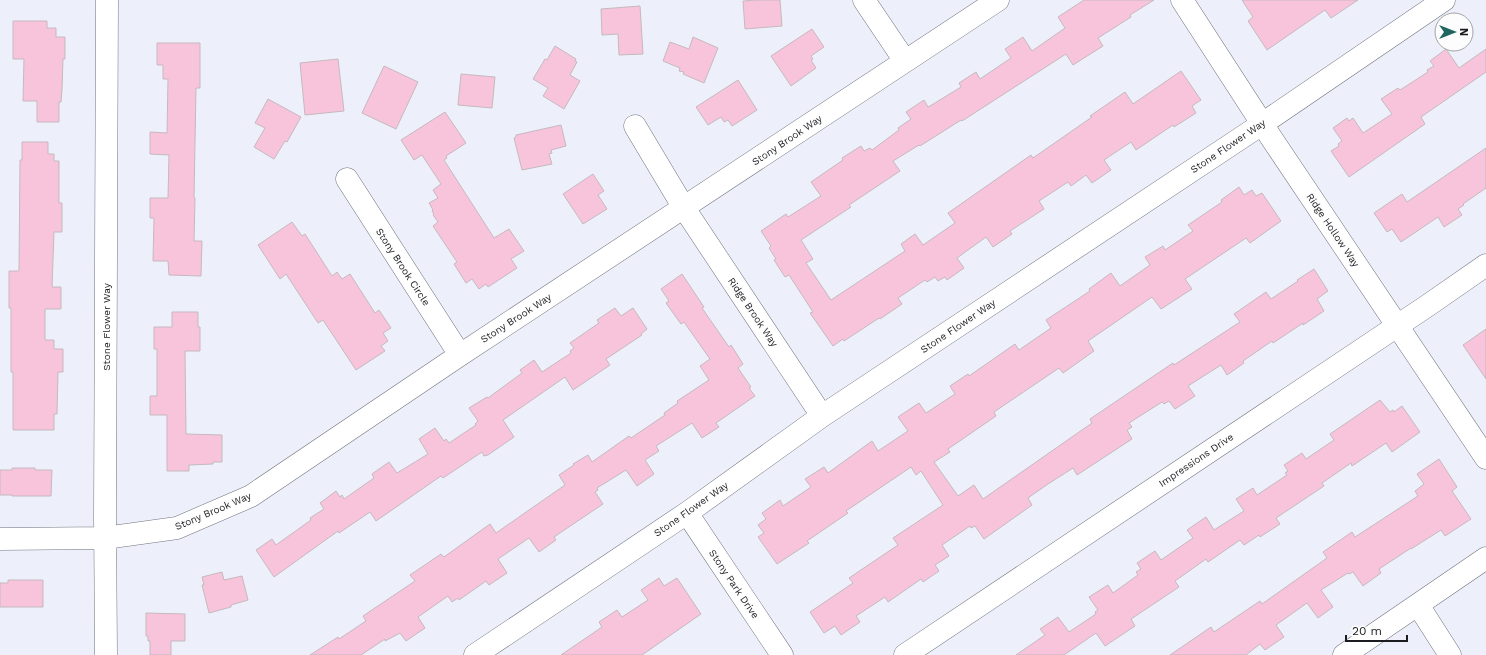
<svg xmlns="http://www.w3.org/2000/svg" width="1486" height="655" viewBox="0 0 1486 655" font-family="'Work Sans',sans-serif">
<rect width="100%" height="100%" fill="#edf0fb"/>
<path fill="#f8c4dc" stroke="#c5b9be" d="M756,0H780L782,26L745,29L743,1Z
M1084,0H1154L1130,15L1131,17L1098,38L1103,46L1073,65L1066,54L962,121L961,120L920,146L919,145L893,161L900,171L849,205L851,207L801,240L813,259L806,263L831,300L905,251L901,244L915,234L923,245L955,223L948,213L1031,155L1033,158L1092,117L1090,116L1125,92L1133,104L1181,71L1201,100L1192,106L1196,113L1174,127L1173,125L1136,150L1131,142L1104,160L1111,170L1092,183L1086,175L1071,186L1068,182L1039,201L1044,209L1010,231L1012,234L993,247L986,237L957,258L964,268L947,280L945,277L938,281L935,277L927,282L925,280L898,298L902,304L880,319L879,318L844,341L843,339L833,346L810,313L813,312L789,275L785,277L774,260L776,259L769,248L771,246L761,231L786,214L788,217L821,196L811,182L843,160L842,158L861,146L864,151L870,148L872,150L899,130L898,128L911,119L906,112L924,100L928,107L930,106L961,87L959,83L976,72L980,79L1011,58L1005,49L1023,37L1032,51L1065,28L1058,17Z
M1242,0H1358L1331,18L1325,10L1267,50L1248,21L1253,17Z
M640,6L643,54L619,55L618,34L602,35L601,9Z
M13,21H47V28H56V37H65V59H63L62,89L61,102H59V122H37V101H23L24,59H13Z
M812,29L824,47L811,56L813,59L811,60L816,68L791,86L771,56Z
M693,37L718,48L704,83L683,74L684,72L679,71L680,68L663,61L670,42L689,49Z
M157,43H200V88H196L194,198H195L194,241H202L201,276L169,275L168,261H153L154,218H150V198H168L169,155L150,154V132L167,133L168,79H163V65H157Z
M555,46L576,59L575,61L577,62L570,75L580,81L564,109L543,96L548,88L533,79L545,59L547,60Z
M1446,49L1459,68L1486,49V72L1421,117L1425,124L1349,177L1331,151L1339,146L1338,144L1342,141L1333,128L1347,118L1349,121L1353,118L1363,133L1392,114L1381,99L1398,88L1400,90L1428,72L1427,70L1434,66L1430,61Z
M338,59L344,111L305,115L300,63Z
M384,66L418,82L396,129L362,113Z
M461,74L495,77L492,108L458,105Z
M738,80L757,110L732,126L728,120L724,122L721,117L708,125L696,107Z
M268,99L301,117L287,142L285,141L274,159L254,147L265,128L255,123Z
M445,112L466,143L446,156L447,158L444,160L494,238L509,229L524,251L511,259L517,268L488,287L486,284L479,289L472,279L466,283L454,264L457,262L433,226L438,222L433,215L434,214L432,211L433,210L429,203L438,198L433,190L441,184L422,155L414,160L401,140Z
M561,125L566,146L551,150L552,153L549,154L552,164L522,170L514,138L516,137V135Z
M22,142H48V154H54V161H59V203H62V232H54L52,287H61V309H45V340H54V349H63V372H58L57,414H54V430H13V372H11V308H9V271H19L20,160H22Z
M1486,148V188L1463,204L1464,205L1458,209L1462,215L1444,227L1438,217L1401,242L1392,229L1387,232L1374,213L1402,194L1407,202Z
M593,174L604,191L598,195L607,209L583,224L563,194Z
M1239,187L1244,195L1252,190L1256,196L1262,193L1281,221L1250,243L1246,238L1185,279L1192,289L1161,309L1152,297L1088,341L1094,351L1063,373L1059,368L994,412L996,416L948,449L950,452L934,462L958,496L974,485L983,499L1092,423L1090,419L1173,363L1174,365L1240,322L1234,314L1266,292L1271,299L1298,281L1297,280L1314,269L1328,291L1317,299L1324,311L1303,325V323L1273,343L1272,341L1243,361L1244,363L1227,375L1221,365L1188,386L1195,396L1175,409L1169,401L1164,404L1162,402L1129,423L1132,427L1127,430L1132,439L1077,475L1073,468L1048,484L1028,498L1032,505L984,539L975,526L971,528L970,526L942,545L949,556L935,565L939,571L923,582L921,579L888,602L885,597L856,616L860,622L841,635L835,626L824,633L810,612L853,583L849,578L898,545L893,538L943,505L921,471L916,475L911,467L846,511L848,513L807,541L809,543L777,564L758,537L764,533L758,525L766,519L762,513L780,500L783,506L811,487L805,479L824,467L828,473L872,441L878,451L908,431L898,417L919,403L926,413L955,394L950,386L968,374L969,376L1015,344L1019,350L1051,328L1046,320L1090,291L1089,289L1111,273L1120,286L1150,265L1145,257L1163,246L1165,250L1193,231L1188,225L1222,202L1221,200Z
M292,222L302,236L305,234L332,276L337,272L342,279L350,274L375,313L379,310L391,328L383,333L388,341L381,346L385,351L356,370L323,320L318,323L286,274L280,279L258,245Z
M682,274L704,307L702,308L729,347L731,345L743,364L738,368L751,387L749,388L755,396L716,423L719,427L702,438L692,423L656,446L659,451L645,460L654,474L637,486L626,470L597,488L598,490L595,492L603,504L554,537L556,540L539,552L529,538L498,559L507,573L489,585L486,581L459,600L458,598L452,602L448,596L418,617L425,628L406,641L400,633L385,641V639L361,655H310L338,637L339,639L366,621L363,616L415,581L410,575L441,554L444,557L490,524L496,533L565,485L559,475L574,465L573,464L588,455L592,462L629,436L631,438L665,415L664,413L678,403L677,401L709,380L700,366L710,359L684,322L681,324L666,303L669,301L661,289Z
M615,308L621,316L633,308L647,329L641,334L642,335L606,359L610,365L573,390L565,377L503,420L514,437L488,455L484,456L482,452L443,478L441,476L376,521L370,512L339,533L338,531L274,577L256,550L272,539L276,545L311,520L310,518L324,509L320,503L336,491L340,497L342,495L344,499L374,478L372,474L389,462L397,473L428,454L419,439L435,428L444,441L446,439L449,443L476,425L475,424L478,421L469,408L487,397L488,398L522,373L520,370L534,360L542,372L571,353L570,351L574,348L570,343L599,323L597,320Z
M172,312H198V327H200V351H185L186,434L222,435V462H213V464L189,465V471H167V415H150V396H157V349H154V327H172Z
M1486,329V379L1463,345Z
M1380,400L1390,412L1393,410L1394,412L1402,406L1420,432L1392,452L1386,443L1352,466L1351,463L1322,483L1324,486L1276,518L1280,524L1260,537L1259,535L1244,545L1240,540L1208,562L1206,559L1175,581L1179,587L1131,619L1135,626L1105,646L1096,633L1064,655H1016L1045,635L1040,629L1058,617L1069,632L1096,614L1095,612L1098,610L1089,597L1108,585L1113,593L1138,575L1136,572L1141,569L1137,563L1155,551L1161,560L1193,538L1187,530L1206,517L1214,530L1244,511L1236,499L1253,488L1257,495L1287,475L1285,473L1288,471L1284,465L1302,453L1306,459L1334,440L1330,434Z
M1439,459L1457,487L1452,491L1471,519L1445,536L1441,530L1411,549V548L1379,569L1381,573L1363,586L1353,572L1349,574L1348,573L1321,590L1333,607L1318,618L1307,603L1276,625L1284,637L1265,650L1260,644L1246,655H1170L1211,627L1214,632L1260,601L1262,604L1327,558L1323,552L1352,532L1355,537L1418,496L1415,491L1424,484L1417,474Z
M12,468H35V470H52L51,496H12V495H0V470H12Z
M222,572L224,580L242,576L248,600L231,605V607L209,613L202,585H204L202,577Z
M659,578L664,586L677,578L701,614L642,655H561L602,627L599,622L617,610L622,617L648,600L641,590Z
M8,580H43V607H0V583H8Z
M146,613L185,614V641H171V655H150V641H148V636H146Z"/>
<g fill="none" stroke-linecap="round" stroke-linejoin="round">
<g stroke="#70737d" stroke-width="23">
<path id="minor" d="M864,0L905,61
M1182,0L1272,139L1486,458
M635,126L684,208L822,416
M347,179L460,355
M687,513L782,655
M0,539L105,538L177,528L251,496L460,355L998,0
M1418,605L1450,655
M106,655L105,516L107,0
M475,655L687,513L822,416L1262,124L1444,0
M905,655L1427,306L1486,265
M1344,655L1486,558"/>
</g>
<use href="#minor" stroke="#fff" stroke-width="22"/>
</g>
<g text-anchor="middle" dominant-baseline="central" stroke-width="3" stroke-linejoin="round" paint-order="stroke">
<g font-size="10" fill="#1b1c20" stroke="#fdfdfd">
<text transform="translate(787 140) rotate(-34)">Stony Brook Way</text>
<text transform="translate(1228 146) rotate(-34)">Stone Flower Way</text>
<text transform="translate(1333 230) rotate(56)">Ridge Hollow Way</text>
<text transform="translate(403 267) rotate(57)">Stony Brook Circle</text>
<text transform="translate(753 312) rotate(56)">Ridge Brook Way</text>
<text transform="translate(516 318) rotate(-33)">Stony Brook Way</text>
<text transform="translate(958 326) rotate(-34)">Stone Flower Way</text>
<text transform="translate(106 327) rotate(-90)">Stone Flower Way</text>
<text transform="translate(1196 460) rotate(-34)">Impressions Drive</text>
<text transform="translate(691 509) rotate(-35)">Stone Flower Way</text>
<text transform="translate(213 511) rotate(-23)">Stony Brook Way</text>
<text transform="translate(734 584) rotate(56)">Stony Park Drive</text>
</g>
</g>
<g transform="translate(1454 32) rotate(90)"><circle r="19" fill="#fdfdfd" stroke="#a3a3a5"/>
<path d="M0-3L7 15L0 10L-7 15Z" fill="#1e675e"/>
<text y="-6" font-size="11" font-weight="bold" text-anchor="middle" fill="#1b1c20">N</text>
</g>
<path d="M1346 635v6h61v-6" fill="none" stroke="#1b1c20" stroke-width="2"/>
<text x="1352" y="635" font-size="12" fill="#1b1c20" stroke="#fdfdfd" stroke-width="3" paint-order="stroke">20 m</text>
</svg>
